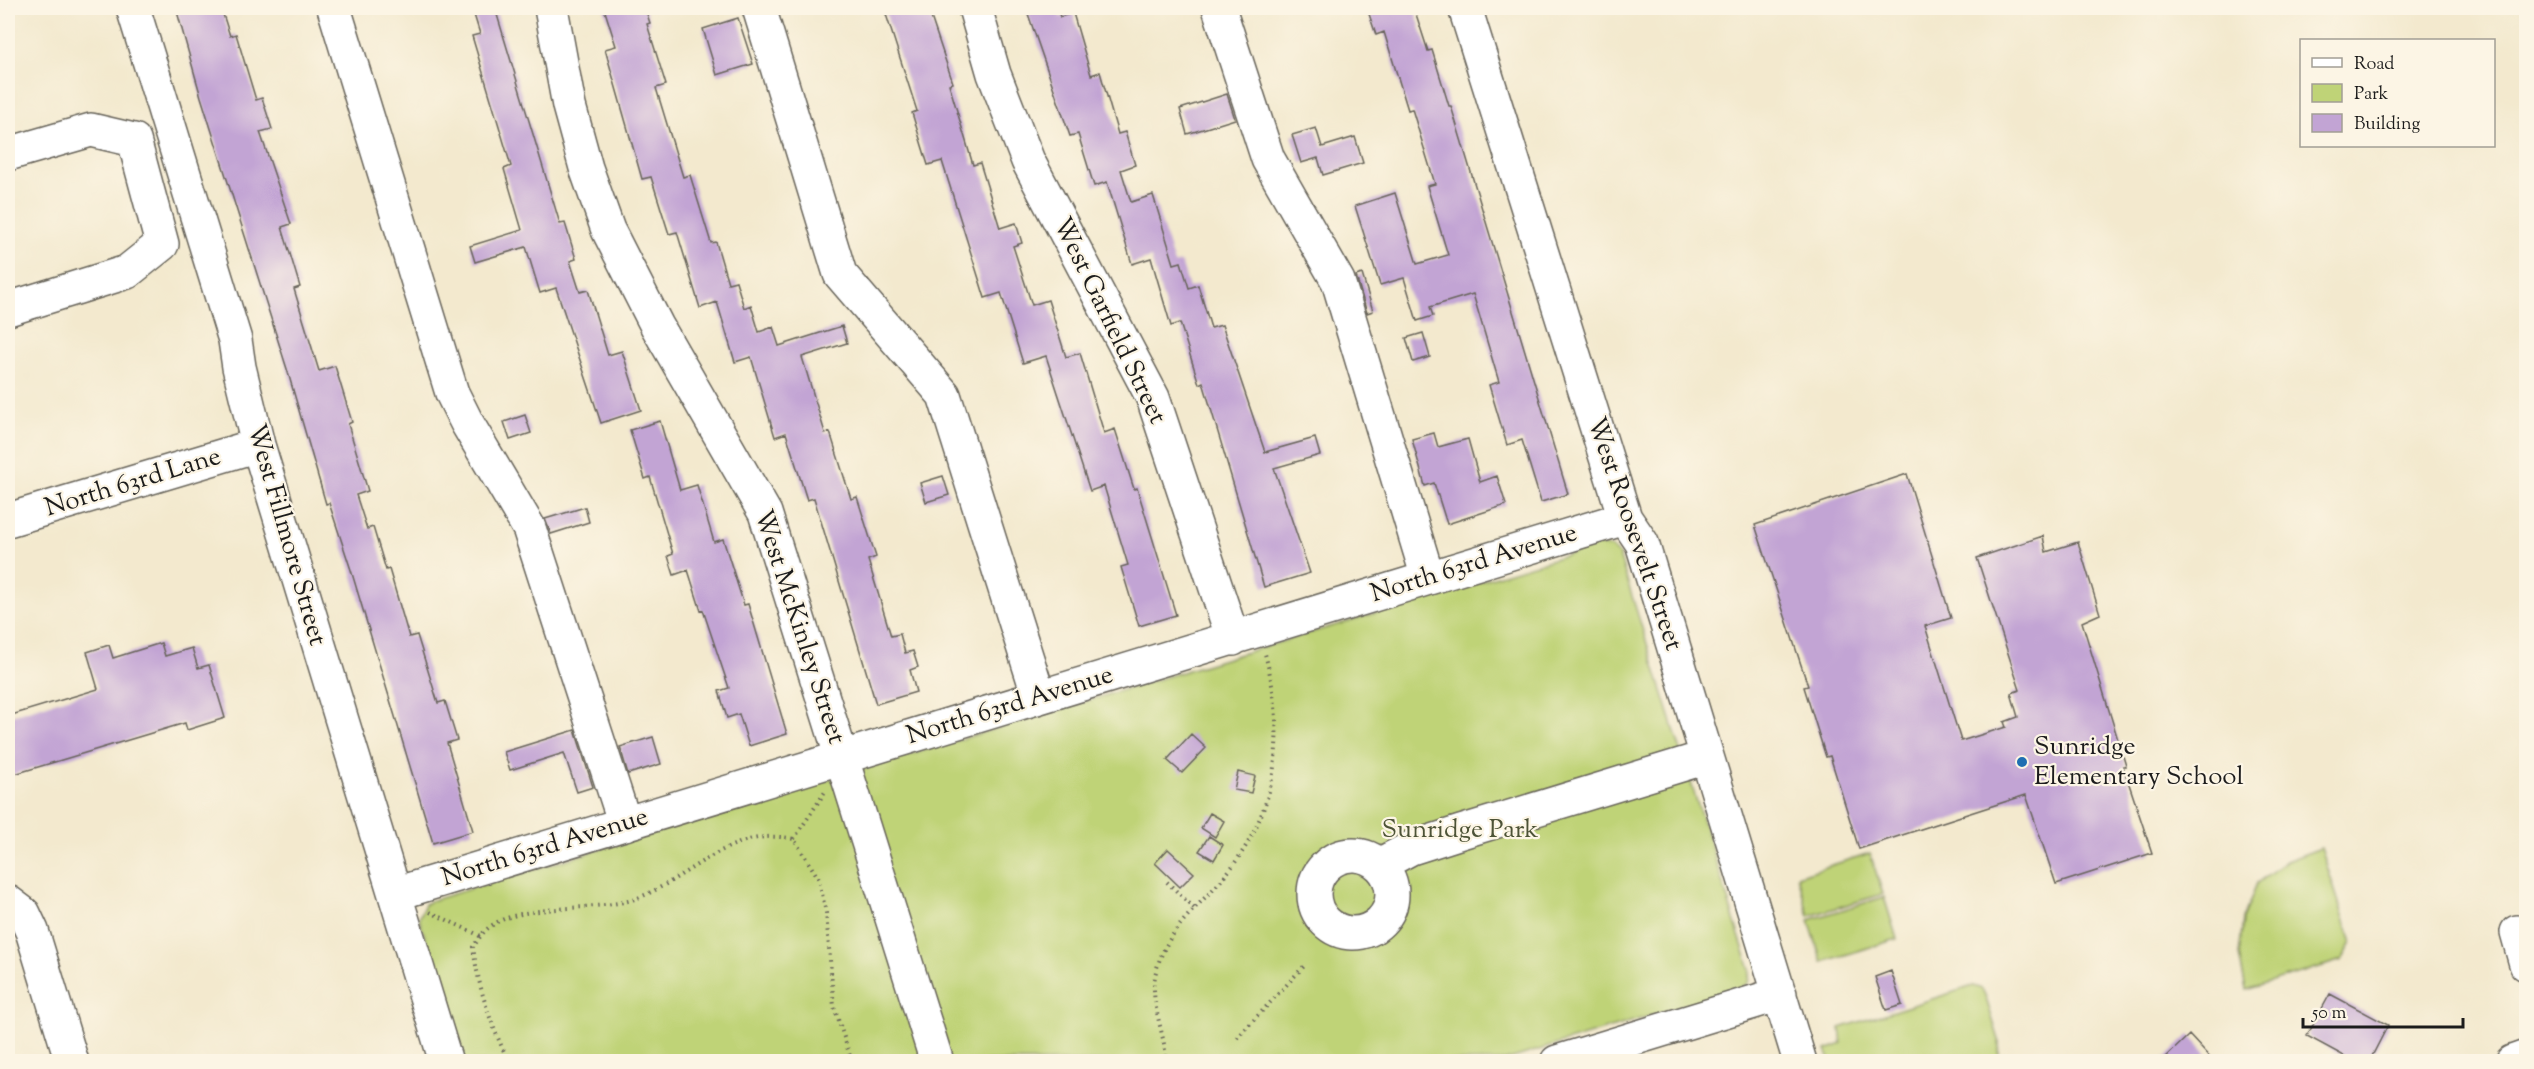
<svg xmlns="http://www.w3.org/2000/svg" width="2534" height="1069" viewBox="0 0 2534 1069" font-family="'Sorts Mill Goudy',serif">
<rect width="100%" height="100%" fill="#fcf5e5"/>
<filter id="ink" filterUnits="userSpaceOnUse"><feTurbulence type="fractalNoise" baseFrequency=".0167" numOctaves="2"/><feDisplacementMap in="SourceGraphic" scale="12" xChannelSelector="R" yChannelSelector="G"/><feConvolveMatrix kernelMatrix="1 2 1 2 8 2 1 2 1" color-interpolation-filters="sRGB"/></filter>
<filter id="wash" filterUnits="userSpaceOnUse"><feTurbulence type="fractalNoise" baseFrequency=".008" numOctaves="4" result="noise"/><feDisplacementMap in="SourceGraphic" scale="24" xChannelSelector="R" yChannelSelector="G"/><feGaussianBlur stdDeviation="1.35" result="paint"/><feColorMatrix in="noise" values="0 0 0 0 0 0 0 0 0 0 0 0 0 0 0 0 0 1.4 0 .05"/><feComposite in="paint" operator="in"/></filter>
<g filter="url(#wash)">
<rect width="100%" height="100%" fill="#f3e9ce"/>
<path fill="#bfd377" stroke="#6e784a" stroke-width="1.5" d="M1599,545L1611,548L1619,555L1750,970L1748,983L1738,989L1503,1061L463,1062L419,918L425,904L430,901Z
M2321,848L2352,943L2342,960L2246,990L2239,955L2243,919L2257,883L2286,861Z
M1870,853L1883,894L1809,916L1797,876Z
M1884,897L1897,939L1822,962L1809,920Z
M1973,986L1982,989L1985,995L1999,1040V1061H1830L1826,1050L1842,1044L1840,1028Z"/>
<g id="blocks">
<path fill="#c2a4d4" d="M176,8H221L230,36L236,34L256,100L262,98L272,129L260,132L291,224L282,227L300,287L294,289L319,371L335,366L352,422L348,424L368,491L356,495L367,529L373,527L386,570L389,569L409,637L417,635L438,703L445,701L457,740L447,743L473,831L433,843L351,570L329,503L326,504L287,369L201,97Z
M472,8H495L560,224L565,223L576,259L570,261L580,292L588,290L608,355L622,351L641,410L601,423L556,288L540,293L526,247L475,262L470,246L522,230L504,169L511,166L472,36L480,34Z
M604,8H645L650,23L647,24L666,85L656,88L683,177L690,175L711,243L716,242L728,283L736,281L744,308L751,305L759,332L773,327L779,346L842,326L847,343L802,357L825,433L830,432L851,499L857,497L876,557L868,560L891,636L900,634L905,653L913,651L918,667L910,670L916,692L876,704L814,498L807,500L786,433L775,437L751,357L735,362L717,302L700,308L677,232L669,234L651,177L642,179L605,49L616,46Z
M884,8H928L953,83L949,84L973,165L980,163L1000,228L1016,223L1022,243L1013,246L1032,305L1048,300L1066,357L1080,353L1104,433L1115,429L1134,489L1137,488L1176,615L1139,626L1121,567L1128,565L1104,486L1090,491L1046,356L1023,363L1001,293L985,298L942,161L928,165L912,113L917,111Z
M1026,8H1057L1060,17L1073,13L1091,75L1100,72L1118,134L1125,132L1135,165L1121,170L1131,202L1153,195L1174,264L1181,262L1189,288L1198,285L1211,328L1222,325L1265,452L1315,438L1320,455L1274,468L1310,573L1264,587L1203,382L1199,384L1180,323L1171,326L1151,258L1132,264L1107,182L1094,186L1078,134L1070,136Z
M1367,8H1414L1428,51L1432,50L1449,106H1451L1568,494L1541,502L1522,440L1507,445L1489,385L1499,382L1473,294L1430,307L1433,316L1417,321L1404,278L1380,285L1355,206L1395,193L1417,264L1448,255L1427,186L1435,184L1412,109L1408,110L1384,32L1376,35Z
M738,18L753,64L717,75L703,29Z
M1227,94L1235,119L1187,134L1180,109Z
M1316,128L1322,147L1355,137L1363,163L1323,175L1318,158L1301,163L1292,135Z
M1362,274L1373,311L1367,313L1356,276Z
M1423,333L1430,357L1413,362L1406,338Z
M525,415L531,433L510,440L504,422Z
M660,421L680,490L697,485L714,542L723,539L744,605L748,604L787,734L749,746L739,714L727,718L719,691L729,688L703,610L701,611L688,570L674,575L668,556L673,554L650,477L645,479L630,430Z
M1434,433L1438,447L1468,439L1480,482L1497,476L1506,505L1447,524L1434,483L1425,486L1412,439Z
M1907,474L1951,618L1925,626L1961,741L2006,727L2004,722L2018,717L2011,693L2020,690L1977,558L2043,536L2046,552L2078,542L2100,614L2082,622L2126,766H2123L2152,853L2056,884L2026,795L1859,849L1830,756L1826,757L1804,687L1808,686L1755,525Z
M943,476L949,495L926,502L920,483Z
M585,507L589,522L551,534L545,519Z
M161,643L165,656L192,648L198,668L209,665L225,718L187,730L185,723L8,776V716L98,689L87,652L109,645L113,658Z
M575,730L593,787L577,792L564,753L510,770L504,752Z
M1191,734L1206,748L1182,773L1167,760Z
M653,737L661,764L628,774L620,747Z
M1238,772L1255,776L1251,793L1234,790Z
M1210,813L1224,821L1215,837L1201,828Z
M1209,836L1223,845L1214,860L1199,851Z
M1168,849L1194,873L1180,887L1155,863Z
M1891,971L1902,1005L1886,1010L1875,977Z
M2330,994L2388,1025L2369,1062H2355L2307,1036Z
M2189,1035L2214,1062H2161Z"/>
</g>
</g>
<g filter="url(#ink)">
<use href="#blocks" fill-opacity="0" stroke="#67645a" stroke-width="1.5"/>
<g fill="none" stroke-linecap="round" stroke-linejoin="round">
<g stroke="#67645a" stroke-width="36">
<path id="minor" d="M133,8L235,340L239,367L258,445L446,1062
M334,8L452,393L467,423L529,528L625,824
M551,8L569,106L586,168L608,230L657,326L765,513L937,1062
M759,8L840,274L944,395L1039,697
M975,8L994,74L1028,161L1153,398L1233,639
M1219,8L1268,159L1338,281L1428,578
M1465,8L1625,518L1642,543L1800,1062
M8,154L91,130L134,140L162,244L127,272L8,309
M8,520L258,445
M1314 894a39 39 0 1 1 78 0a39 39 0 1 1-78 0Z
M1379,865L1411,848L1461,832L1707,757
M395,894L1625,518
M8,902L24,914L32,931L72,1062
M2517,932L2526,964
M1557,1062L1780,994
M2512,1062L2526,1057"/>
</g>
<path stroke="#67645a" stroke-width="4" stroke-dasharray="1.5 4.5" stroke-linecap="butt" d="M794,839L825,792
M1167,882L1194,908
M430,912L481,936
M1237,1038L1306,964
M509,1062C490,1023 479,990 473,947C478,940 483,931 491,926C523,903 595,912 635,899C690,879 730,825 794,839L819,879L826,913L834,1007L852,1062
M1166,1062C1165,1029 1147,1000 1157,968C1167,932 1193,911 1218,884C1278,816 1288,739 1265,654"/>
<use href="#minor" stroke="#fff" stroke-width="33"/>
</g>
</g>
<circle fill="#1f6fb2" stroke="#fcf5e5" stroke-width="2" cx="2022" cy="762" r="6"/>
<g text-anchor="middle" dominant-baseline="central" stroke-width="4.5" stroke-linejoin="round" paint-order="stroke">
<g font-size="26" fill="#1c1c1c" stroke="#fcf5e5">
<text transform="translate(1109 321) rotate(64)">West Garfield Street</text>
<text transform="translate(133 483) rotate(-17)">North 63rd Lane</text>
<text transform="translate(1634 534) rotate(71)">West Roosevelt Street</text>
<text transform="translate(286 535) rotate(74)">West Fillmore Street</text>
<text transform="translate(1474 564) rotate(-17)">North 63rd Avenue</text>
<text transform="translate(799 627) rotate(72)">West McKinley Street</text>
<text transform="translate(1010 706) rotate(-17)">North 63rd Avenue</text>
<text transform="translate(545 848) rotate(-17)">North 63rd Avenue</text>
</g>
<g font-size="26" fill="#1c1c1c" stroke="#fcf5e5" text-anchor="start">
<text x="2034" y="747">Sunridge<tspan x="2034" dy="30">Elementary School</tspan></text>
</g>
<g font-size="26" fill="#4d5337" stroke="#fcf5e5">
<text x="1460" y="830">Sunridge Park</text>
</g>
</g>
<rect width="2534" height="1069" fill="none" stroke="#fcf5e5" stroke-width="30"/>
<rect x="2300" y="39" width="195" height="108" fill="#fcf5e5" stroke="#a29e95" stroke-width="1.5"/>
<rect x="2312" y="58" width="30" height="9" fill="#ffffff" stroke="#a29e95" stroke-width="1.5"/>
<text x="2354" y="69" font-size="18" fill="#1c1c1c">Road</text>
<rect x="2312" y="84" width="30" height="18" fill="#bfd377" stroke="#a29e95" stroke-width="1.5"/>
<text x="2354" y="99" font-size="18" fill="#1c1c1c">Park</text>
<rect x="2312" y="114" width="30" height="18" fill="#c2a4d4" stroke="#a29e95" stroke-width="1.5"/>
<text x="2354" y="129" font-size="18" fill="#1c1c1c">Building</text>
<path d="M2303 1018v9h160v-9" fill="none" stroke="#1c1c1c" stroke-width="3"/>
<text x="2312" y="1018" font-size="18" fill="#1c1c1c" stroke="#fcf5e5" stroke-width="4.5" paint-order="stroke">50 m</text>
</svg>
